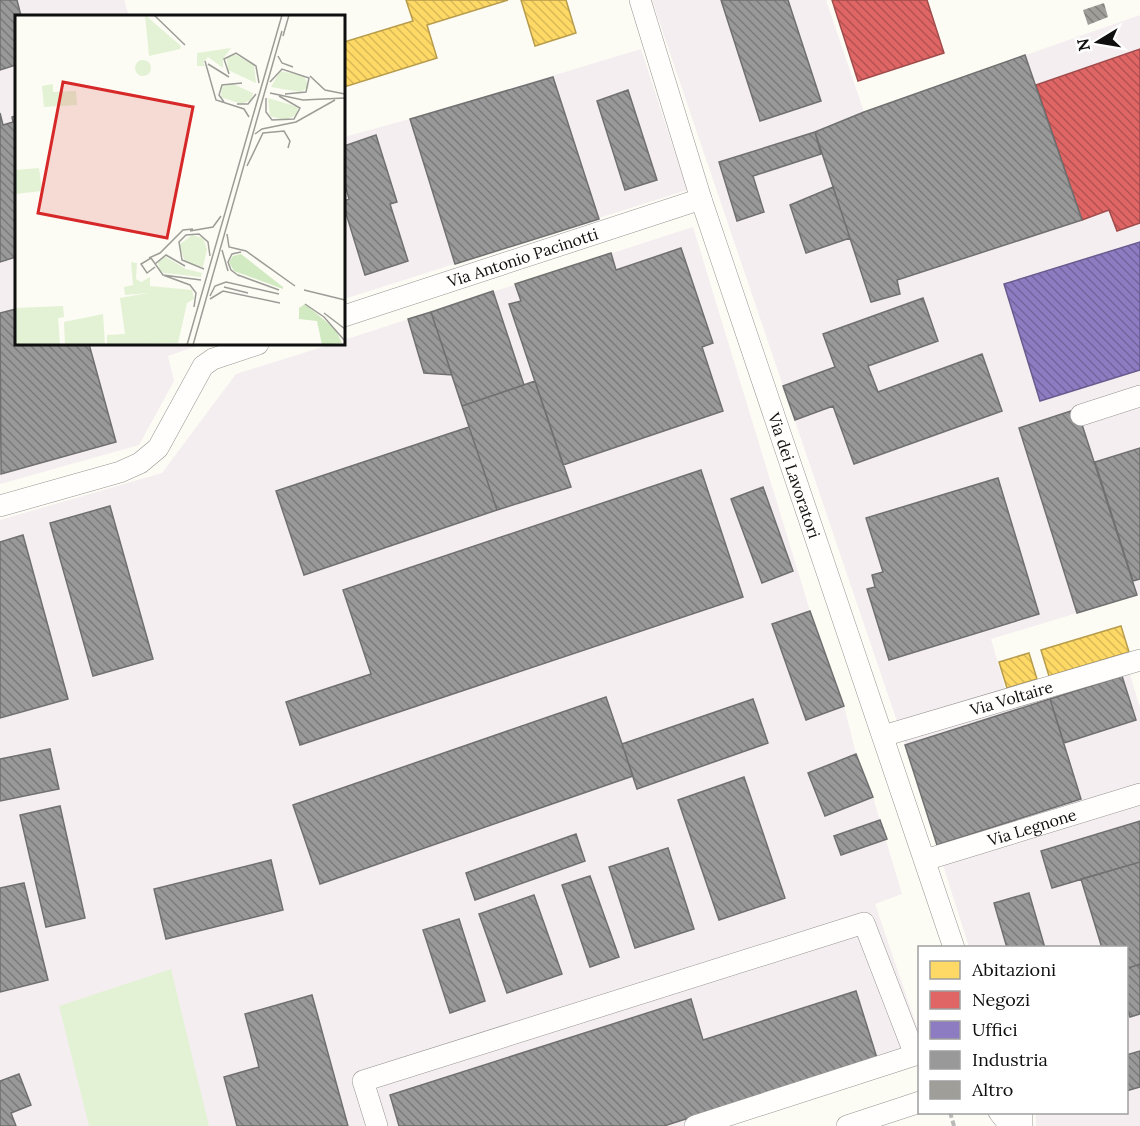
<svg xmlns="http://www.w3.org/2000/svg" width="1140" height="1126" viewBox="0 0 1140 1126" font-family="Lora,serif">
<defs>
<pattern id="homes-back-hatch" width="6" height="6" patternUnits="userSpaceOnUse" patternTransform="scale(1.5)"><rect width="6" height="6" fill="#ffd966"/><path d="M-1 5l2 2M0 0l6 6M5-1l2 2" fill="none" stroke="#d9b957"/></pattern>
<pattern id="shops-back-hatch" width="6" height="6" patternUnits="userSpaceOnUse" patternTransform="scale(1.5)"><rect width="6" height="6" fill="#e06666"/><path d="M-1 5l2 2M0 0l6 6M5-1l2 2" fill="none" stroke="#b45252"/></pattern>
<pattern id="offices-back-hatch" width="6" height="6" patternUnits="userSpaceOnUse" patternTransform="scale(1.5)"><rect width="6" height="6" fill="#8e7cc3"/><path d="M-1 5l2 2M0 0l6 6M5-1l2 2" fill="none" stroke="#72649d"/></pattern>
<pattern id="industry-back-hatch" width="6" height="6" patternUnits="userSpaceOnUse" patternTransform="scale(1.5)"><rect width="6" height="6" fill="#999"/><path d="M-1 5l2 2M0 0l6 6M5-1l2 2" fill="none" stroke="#7b7b7b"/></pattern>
<pattern id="building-back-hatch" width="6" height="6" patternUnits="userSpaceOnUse" patternTransform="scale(1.5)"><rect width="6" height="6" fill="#a09e99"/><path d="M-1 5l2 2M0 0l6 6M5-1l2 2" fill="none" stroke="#817f7b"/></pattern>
</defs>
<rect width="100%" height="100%" fill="#fcfbf4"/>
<path fill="#f4eef1" d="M0,0H124L129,16H16V344H203L168,356L174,381L139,445L0,484Z
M652,0H826L864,112L1140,15V594L991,639L1007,695L1128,668L1140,708V1126H1036V1113L1126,1112V948L969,947L905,745Z
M641,49L687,190L344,299V137L410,119Z
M693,227L810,611L844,706L856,754L873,797L902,894L875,904L919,1033V1064L727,1126H0V520L162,473L236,374L332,344H344V340Z"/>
<path fill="#e3f2d4" d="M171,969L209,1126H89L59,1006Z"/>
<path fill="url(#homes-back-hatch)" stroke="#b79c4c" stroke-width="1.5" d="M406,0H508L427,25L437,58L344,87V42L413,21Z
M521,0H566L576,33L535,46Z
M1121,626L1129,652L1049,676L1041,650Z
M1029,653L1037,679L1007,688L999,662Z"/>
<path fill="url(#shops-back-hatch)" stroke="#a14c4c" stroke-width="1.5" d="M832,0H927L944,53L858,81Z
M1140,49V223L1117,231L1109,210L1082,220L1036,85Z"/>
<path fill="url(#offices-back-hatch)" stroke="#685b8d" stroke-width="1.5" d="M1140,242V370L1040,401L1004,284Z"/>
<path fill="url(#industry-back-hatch)" stroke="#707070" stroke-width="1.5" d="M0,0H17L21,16H16V65L0,70Z
M721,0H788L821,101L760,121Z
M1025,55L1082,220L897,280L900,294L871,302L815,132L864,112Z
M553,77L599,219L455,264L410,119Z
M628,90L657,180L625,190L597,101Z
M0,113L3,125L13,122L12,117L16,116V257L0,262Z
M815,132L821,154L753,176L764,212L737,221L719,162Z
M376,135L397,202L390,204L408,261L365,275L344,207V201L349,199L344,181V146Z
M833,187L850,238L806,253L790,205Z
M681,248L713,343L702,347L723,411L563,465L509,304L521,301L515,284L611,253L616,270Z
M493,291L524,385L462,406L431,312Z
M923,298L938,341L868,366L878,392L982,354L1002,411L854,464L833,406L795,420L783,386L835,367L823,334Z
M16,309V344H89L116,442L1,474L0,313Z
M431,312L452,375L424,373L408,319Z
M535,381L571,487L497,510L462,406Z
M1077,409L1137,595L1077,613L1019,428Z
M469,427L497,510L304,575L276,491Z
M1140,448V579L1133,581L1095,462Z
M701,470L743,597L300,745L286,702L371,674L343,590Z
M998,478L1039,614L889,660L867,589L875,587L872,575L883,572L866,518Z
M763,487L793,571L762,583L731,499Z
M110,506L153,659L93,676L50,523Z
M23,535L68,699L0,718V542Z
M810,611L844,706L806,720L772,624Z
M1122,676L1136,720L1064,743L1050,699Z
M606,697L633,776L320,884L293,805Z
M753,699L768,743L637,789L622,744Z
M1050,699L1081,799L937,845L905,745Z
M50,749L59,789L0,801V759Z
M856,754L873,797L825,816L808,773Z
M744,777L785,898L719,920L678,800Z
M60,806L85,918L46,927L20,815Z
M880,820L887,839L841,855L834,836Z
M1140,821V862L1052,888L1041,851Z
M576,834L585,861L475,900L466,873Z
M668,848L694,929L635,948L609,867Z
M271,860L283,910L166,939L154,889Z
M1140,862V964L1126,969V948H1102L1081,879Z
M590,876L619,957L590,967L562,885Z
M24,883L48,980L0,992V888Z
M1029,893L1045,948H1007L994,903Z
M534,895L562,974L507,993L479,914Z
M459,919L485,1001L450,1013L423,930Z
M1140,964V1014L1130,1017L1126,1007V969Z
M856,991L877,1058L664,1126H399L390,1095L691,999L703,1040Z
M312,995L348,1126H237L224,1077L259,1067L245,1014Z
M1140,1051V1087L1126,1091V1055Z
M19,1074L31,1105L11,1113L16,1126H0V1081Z"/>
<path fill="url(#building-back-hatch)" d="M1104,3L1108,17L1088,25L1083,10Z"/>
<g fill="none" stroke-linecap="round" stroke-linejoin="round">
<g stroke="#969592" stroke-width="22">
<g id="minor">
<path id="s1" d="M640,0L701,199L954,948"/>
<path id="s2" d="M344,316L701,199"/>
<path d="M1081,415L1140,396"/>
<path d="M0,506L120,472L140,463L158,448L203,366L213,359L258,344"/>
<path id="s3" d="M883,736L1140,660"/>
<path id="s4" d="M925,860L1140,794"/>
<path d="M999,1112L1010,1126"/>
<path d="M377,1126L363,1081L864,923L915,1055L695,1126"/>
<path d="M847,1126L920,1102"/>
<path d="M1022,1126V1112"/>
</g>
</g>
<path stroke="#b9b9b8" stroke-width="4" stroke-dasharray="6 3" stroke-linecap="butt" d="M950,1112L954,1126"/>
<use href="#minor" stroke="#fffefd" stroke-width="21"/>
</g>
<g text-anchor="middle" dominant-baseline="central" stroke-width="6" stroke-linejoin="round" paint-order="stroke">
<g font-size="16" fill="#0f0f0f" stroke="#fff">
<text stroke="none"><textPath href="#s2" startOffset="188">Via Antonio Pacinotti</textPath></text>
<text stroke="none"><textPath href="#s1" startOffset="500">Via dei Lavoratori</textPath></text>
<text stroke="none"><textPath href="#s3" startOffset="134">Via Voltaire</textPath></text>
<text stroke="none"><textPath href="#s4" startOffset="112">Via Legnone</textPath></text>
</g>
</g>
<g transform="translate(15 15)">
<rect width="330" height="330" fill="#fcfbf4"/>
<path d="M130,0L166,31L165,34L134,41ZM216,33L208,44V53L193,42L188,48L191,51H182V38ZM219,39L239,50L241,68L213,55L212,43ZM120 53a8 8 0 1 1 16 0a8 8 0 1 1-16 0ZM265,56L289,61L294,72L285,77L256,72ZM218,69L238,78L236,85L226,89L206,82L207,72ZM253,83L283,92L282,100L269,105L255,101ZM24,153L27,176L0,179V155ZM177,220L188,223L192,234L188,252L170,247L164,230ZM149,241L171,254L187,258L186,262L149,258L144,255L143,246ZM116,247L122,248L121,264L126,267L135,262V271L177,275L179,284L172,288L163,328L92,330V320L110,319L105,283L133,278L110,280L109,272L118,270ZM48,291L49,302L43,303L45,330H0V293ZM88,299L90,330H50L49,307Z" fill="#e3f2d4"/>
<path d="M226,239L268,272V274L219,256L214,247L218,241ZM290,289L320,314L327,328L307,330L302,306L284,304V293Z" fill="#d2eac1"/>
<path d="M38,69V77L61,76L62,90L29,92L27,71Z" fill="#e3f2d4"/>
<path fill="none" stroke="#9d9d98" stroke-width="1.5" d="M139,0L170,30M268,21L274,0M263,41L267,48L278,52M190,46L201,85L229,94L234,102M193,49L214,62M214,59L209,44L221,38L241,51L244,68M295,61L310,75L330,79M255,67L267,54L294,63L291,77L270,79M255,78L288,85L330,83M251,83V97L257,105L279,104L285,93L264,81M209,87L204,80L207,70L227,68M222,89H233L241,79M240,119L247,114L281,107L320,85M232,151L248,118L269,116L275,126L273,133M175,216L198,212L206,201M212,219L214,232L231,236L280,271M207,235L213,256M134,243L145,238L168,215L178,214M140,249L151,240L170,251M140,252L132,258L126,249L136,243L148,260L186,265M189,254L167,245L164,227L171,220L184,219L193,227L195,241M148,260L175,270L181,278L179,292M223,260L264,275M224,261L216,255L213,247L217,239L226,237M209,272L233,278M289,275L330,285M195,281L200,271L211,267L264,279M195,284L208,276L265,288M290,289L309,302L330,326M309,298L330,314M172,330L267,0M178,330L267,16"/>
<path fill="#d62828" fill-opacity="0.15" stroke="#d62828" stroke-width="3" d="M48,67L178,92L152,223L23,198Z"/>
<rect width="330" height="330" fill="none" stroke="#0f0f0f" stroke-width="3"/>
</g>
<rect x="918" y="946" width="210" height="168" fill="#ffffff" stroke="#9f9f9f" stroke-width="1.5"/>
<rect x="930" y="961" width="30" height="18" fill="#ffd966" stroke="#9f9f9f" stroke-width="1.5"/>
<text x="972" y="976" font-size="18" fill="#0f0f0f">Abitazioni</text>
<rect x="930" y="991" width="30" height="18" fill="#e06666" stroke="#9f9f9f" stroke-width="1.5"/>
<text x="972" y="1006" font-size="18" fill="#0f0f0f">Negozi</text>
<rect x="930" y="1021" width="30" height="18" fill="#8e7cc3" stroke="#9f9f9f" stroke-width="1.5"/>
<text x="972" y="1036" font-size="18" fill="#0f0f0f">Uffici</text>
<rect x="930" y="1051" width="30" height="18" fill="#999999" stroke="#9f9f9f" stroke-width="1.5"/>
<text x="972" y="1066" font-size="18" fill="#0f0f0f">Industria</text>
<rect x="930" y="1081" width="30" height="18" fill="#a09e99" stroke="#9f9f9f" stroke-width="1.5"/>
<text x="972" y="1096" font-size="18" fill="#0f0f0f">Altro</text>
<g transform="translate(1098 42) rotate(259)" stroke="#ffffff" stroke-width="4.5" paint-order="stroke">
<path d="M0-4.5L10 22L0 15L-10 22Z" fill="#0f0f0f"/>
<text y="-9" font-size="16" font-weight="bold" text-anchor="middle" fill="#0f0f0f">N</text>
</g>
</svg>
